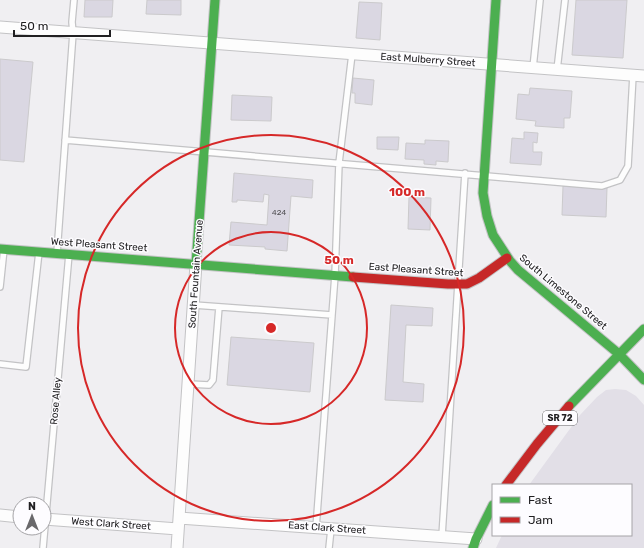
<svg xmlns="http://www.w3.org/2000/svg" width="644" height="548" viewBox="0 0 644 548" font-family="Rubik,sans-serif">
<rect width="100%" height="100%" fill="#f0eff2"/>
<path fill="#e2dfe7" d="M615,389L626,390L636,396L644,405V548H496L502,535H631V485H529L580,415L597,397L606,390Z"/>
<path fill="#dad7e2" stroke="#cbcacc" d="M85,0H113L112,17H84Z
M147,0H181V15L146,14Z
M576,0H627L623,58L572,55Z
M359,2L382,3L380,40L356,38Z
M0,59L33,62L24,162L0,160Z
M353,78L374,80L372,105L355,103V93H352Z
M530,88L572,91L570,118H564V128L535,126L536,121L516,119L518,94L529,95Z
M232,95L272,97L271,121L231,120Z
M524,132L538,133L537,143L533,142V152H542L541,165L510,163L512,138L524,139Z
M377,137H399L398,150L377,149Z
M425,140L449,141L448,162L436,161V165L424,164V160L405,159L406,143L425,144Z
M234,173L313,180L312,198L291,196L287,251L265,249V247L229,245L231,222L267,225L269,195L264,194L263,202L237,200V202H232Z
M563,186L607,188L606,217L562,215Z
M409,197L431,198L430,230L408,229Z
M391,305L433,308L432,326L406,325L403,382L424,384L423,402L385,400Z
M231,337L314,343L310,392L227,385Z"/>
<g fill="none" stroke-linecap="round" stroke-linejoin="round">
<g stroke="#c3c3c5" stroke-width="8">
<path id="lane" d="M533,68L540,0
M557,70L565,0
M65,140L602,186L620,180L628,166L633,75
M57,253L73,33L72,22L74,0
M0,287L4,249
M194,305L332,315
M0,364L26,367L39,252
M189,384L209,385L213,380L219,307
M316,528L335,275L339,163L352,54
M442,536L465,173
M43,548L69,254
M329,548L331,529"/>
</g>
<g stroke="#c3c3c5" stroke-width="13">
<path id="street" d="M0,27L644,76
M0,515L20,517
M179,518L476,539
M44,519L178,529
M177,548L196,264"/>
</g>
<g stroke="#c3c3c5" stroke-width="11">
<path id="fast" d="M496,0L483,193L487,216L493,235L510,261L518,270L619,354L644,380
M0,249L353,277
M196,264L215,0
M569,406L644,329
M473,548L476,539L493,505"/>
</g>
<g stroke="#c3c3c5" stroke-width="11">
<path id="jam" d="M353,277L448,284H467L479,278L507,258
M506,485L537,444L569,406"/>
</g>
<use href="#lane" stroke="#fdfdfd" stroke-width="5.5"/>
<use href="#street" stroke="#fdfdfd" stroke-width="11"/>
<use href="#fast" stroke="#4caf50" stroke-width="9"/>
<use href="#jam" stroke="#c62828" stroke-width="9"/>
</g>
<g fill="none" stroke="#d62828" stroke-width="2">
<circle cx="271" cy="328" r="96"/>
<circle cx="271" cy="328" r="193"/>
</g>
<g text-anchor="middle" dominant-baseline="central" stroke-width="3" stroke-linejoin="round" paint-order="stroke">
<g font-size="8" fill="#525155">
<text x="279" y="212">424</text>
</g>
<rect fill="#fdfcff" stroke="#636264" stroke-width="1" x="543" y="411" width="34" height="14" rx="3"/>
<g font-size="9" font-weight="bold" fill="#212022">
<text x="560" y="418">SR 72</text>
</g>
<g font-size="10" fill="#212022" stroke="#fdfcff">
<text transform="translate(428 60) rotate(4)">East Mulberry Street</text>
<text transform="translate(99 245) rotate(4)">West Pleasant Street</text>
<text transform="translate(416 270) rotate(4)">East Pleasant Street</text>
<text transform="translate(196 274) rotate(-86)">South Fountain Avenue</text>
<text transform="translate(563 292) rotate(40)">South Limestone Street</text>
<text transform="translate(56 401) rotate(-85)">Rose Alley</text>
<text transform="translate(111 524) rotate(4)">West Clark Street</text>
<text transform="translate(327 528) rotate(4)">East Clark Street</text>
</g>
</g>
<circle cx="271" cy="328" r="6" fill="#d62828" stroke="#fdfcff" stroke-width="2"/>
<g font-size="12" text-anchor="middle" font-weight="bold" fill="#d62828" stroke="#fdfcff" stroke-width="3" stroke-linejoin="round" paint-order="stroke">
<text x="407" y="196">100 m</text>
<text x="339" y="264">50 m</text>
</g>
<rect x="492" y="484" width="140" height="52" fill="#fdfcff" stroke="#a5a4a7"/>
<rect x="500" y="497" width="20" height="6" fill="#4caf50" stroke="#a5a4a7"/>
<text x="528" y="504" font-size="12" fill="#212022">Fast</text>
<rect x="500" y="517" width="20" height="6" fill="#c62828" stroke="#a5a4a7"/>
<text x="528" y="524" font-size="12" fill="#212022">Jam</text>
<g transform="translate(32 516)"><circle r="19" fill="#fdfcff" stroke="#a5a4a7"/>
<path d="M0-3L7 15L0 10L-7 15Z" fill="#69686b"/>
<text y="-6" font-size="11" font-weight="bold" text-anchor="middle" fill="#212022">N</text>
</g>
<path d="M14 30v6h96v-6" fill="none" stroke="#212022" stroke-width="2"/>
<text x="20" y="30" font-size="12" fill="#212022" stroke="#fdfcff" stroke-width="3" paint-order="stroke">50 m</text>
</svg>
